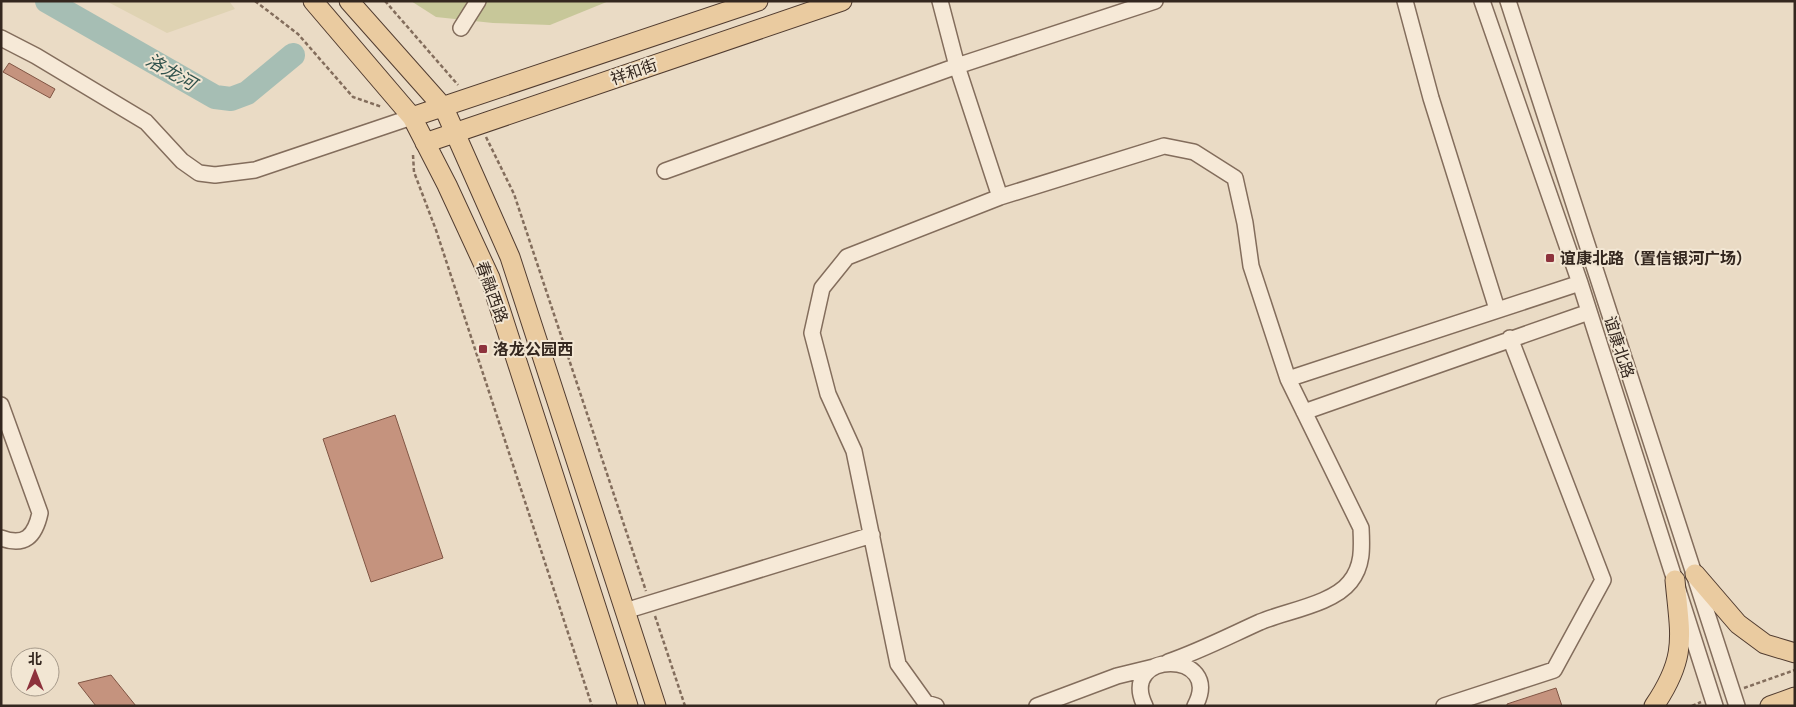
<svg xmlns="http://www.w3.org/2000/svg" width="1796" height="707" viewBox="0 0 1796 707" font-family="'Zilla Slab','Noto Sans SC',serif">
<rect width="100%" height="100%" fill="#eadbc5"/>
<path fill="#dfd3b3" d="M106,1H229L235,9L167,33Z"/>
<path fill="#c7c799" d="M411,1H609L550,25L493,23L436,17Z"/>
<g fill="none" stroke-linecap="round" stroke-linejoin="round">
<path stroke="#a6beb4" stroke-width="24" d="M47,1L215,97L231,99L247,93L293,55"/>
</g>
<path fill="#c5937e" stroke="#805544" d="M9,63L55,89L50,98L3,72Z
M395,415L443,558L371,582L323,439Z
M111,675L136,706H96L78,683Z
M1556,688L1562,706H1507V704Z"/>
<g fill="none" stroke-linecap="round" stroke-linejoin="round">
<g stroke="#836d5c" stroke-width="18">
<path id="minor" d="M940,1L957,66L1000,197
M1405,1L1431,98L1497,309
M1482,1L1580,283L1715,706
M1508,1L1737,706
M461,28L478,1
M1,38L36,56L146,122L182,161L199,173L215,175L255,170L412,117
M665,171L957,66L1155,1
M1288,379L1580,283
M1,405L40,513C35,536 25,547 1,538
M1304,412L1589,312
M625,611L872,535
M936,706L926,703L898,664L854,451L828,394L812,333L822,288L847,257L1000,197L1164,146L1194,152L1235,178L1245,223L1251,266L1288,379L1361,528C1362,548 1363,566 1350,582C1333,604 1286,611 1260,622C1229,636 1200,651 1168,662
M1037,706L1117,676L1154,667
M1145,706C1117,649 1225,650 1195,706
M1444,706L1554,670L1603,580L1510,338"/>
</g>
<g stroke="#513c30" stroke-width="21">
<path id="major" d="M313,1L412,117L447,185L490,278L628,706
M349,1L444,108L510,257L656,706
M412,117L758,1
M425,143L842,1
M1695,574L1738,624L1765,644L1795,653
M1654,706C1688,656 1680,636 1675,580
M1770,706L1795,697"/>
</g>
<path stroke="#836d5c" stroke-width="2.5" stroke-dasharray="4 2.5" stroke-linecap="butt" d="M255,1L298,34L353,97L382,107
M385,1L458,85
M486,137L514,194L646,591
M413,155L414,172L436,230L592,706
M655,616L685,706
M1744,688L1795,670
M1692,706L1701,702"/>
<use href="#minor" stroke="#f6e9d7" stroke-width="15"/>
<use href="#major" stroke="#eacba0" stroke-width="19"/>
</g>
<g fill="#8d323c" stroke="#f2e6d3" stroke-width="2">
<rect x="1545" y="253" width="10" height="10" rx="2.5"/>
<rect x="478" y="344" width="10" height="10" rx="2.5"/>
</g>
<g text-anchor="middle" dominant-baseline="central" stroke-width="4" stroke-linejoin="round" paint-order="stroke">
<g font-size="16" fill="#34271f" stroke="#f2e6d3">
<text transform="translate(634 72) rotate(-19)">祥和街</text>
<text transform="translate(492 292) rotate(70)">春融西路</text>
<text transform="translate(1619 347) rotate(72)">谊康北路</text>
</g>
<g font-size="16" font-weight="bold" fill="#34271f" stroke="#f2e6d3" text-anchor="start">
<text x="1560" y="258">谊康北路（置信银河广场）</text>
<text x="493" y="349">洛龙公园西</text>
</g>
<g font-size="18" font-style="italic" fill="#30534d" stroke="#f2e6d3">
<text transform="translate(171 72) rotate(30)">洛龙河</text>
</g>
</g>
<rect width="1796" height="707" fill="none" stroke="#34271f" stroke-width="5"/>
<g transform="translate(35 672)"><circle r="24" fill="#f2e6d3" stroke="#a69a8b"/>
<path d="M0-4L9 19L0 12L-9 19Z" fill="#8d323c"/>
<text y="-8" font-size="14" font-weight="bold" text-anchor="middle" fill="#34271f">北</text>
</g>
</svg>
